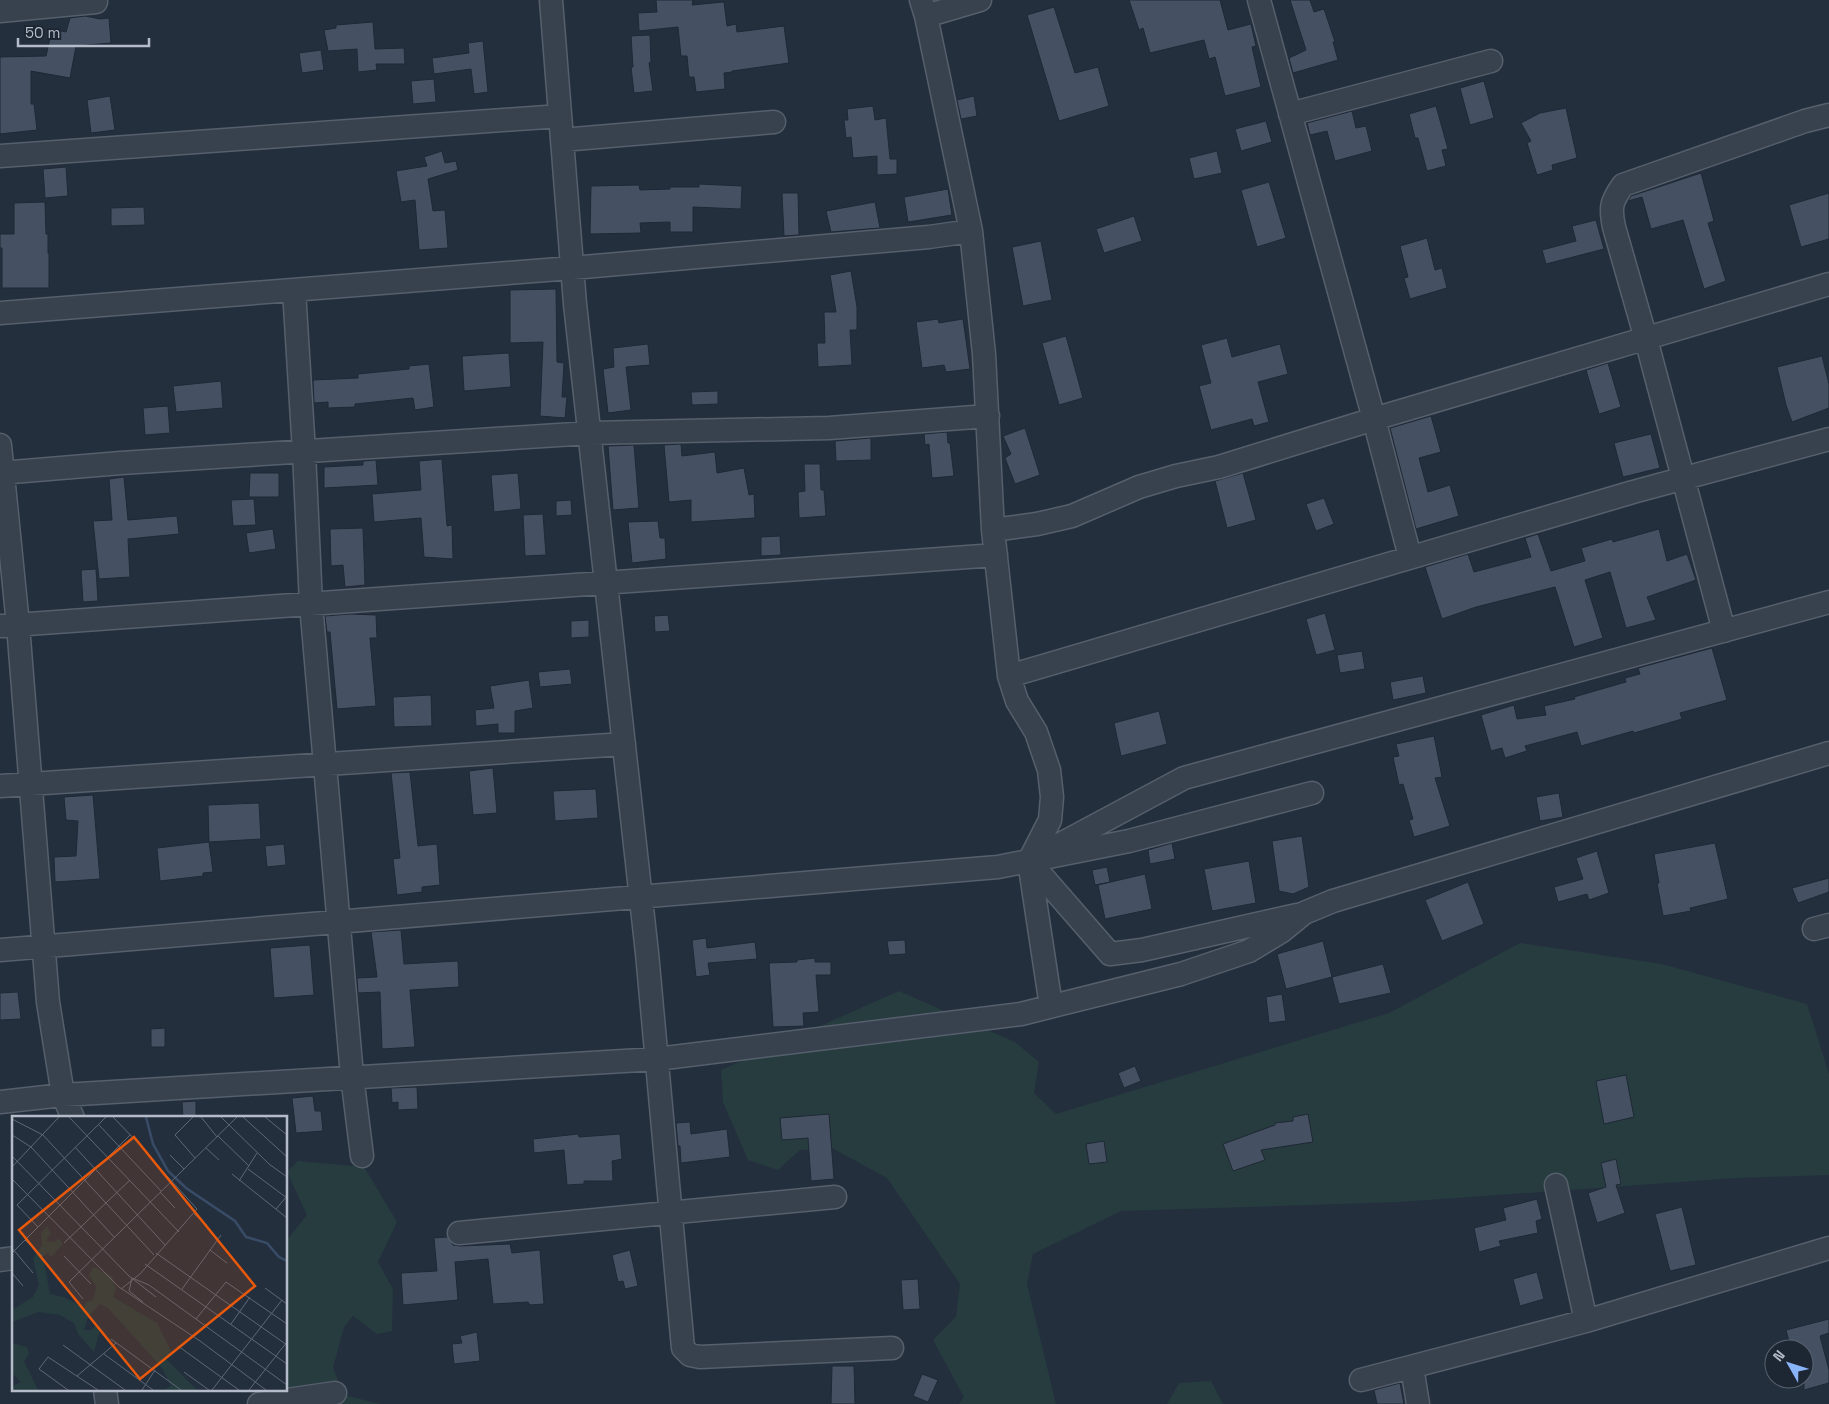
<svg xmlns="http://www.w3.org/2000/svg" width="1829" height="1404" viewBox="0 0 1829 1404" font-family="'Space Grotesk',sans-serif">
<rect width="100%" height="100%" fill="#242f3e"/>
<path fill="#263c3f" d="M1520,943L1662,964L1807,1004L1829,1074V1175L1736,1178L1400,1202L1121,1211L1033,1254L1027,1284L1056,1404H959L964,1397L933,1340L956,1317L960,1284L887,1178L832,1148L800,1150L778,1170L748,1160L723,1102L721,1070L899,991L1015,1042L1039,1062L1034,1093L1056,1114L1389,1013Z
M298,1161L364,1167L397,1222L378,1262L393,1289L392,1331L377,1334L353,1316L344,1327L333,1368L344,1395L380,1404H267L264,1390H286V1241L307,1215L287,1172Z
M1211,1381L1223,1404H1167L1179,1383Z"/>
<path fill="#455162" stroke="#1f2835" d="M656,0H693L692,5L724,2L727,26L736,24L737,32L784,26L789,63L732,71V72L724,73L725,89L696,92L694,77H689L687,56H681L678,27L639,31L638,13L657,12Z
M1129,0H1220L1228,30L1251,24L1256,46L1252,47L1261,87L1225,96L1215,57L1209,59L1204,40L1150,53L1143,28L1139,30Z
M1290,0H1310L1314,12L1324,9L1335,42H1333L1338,60L1293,73L1289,58L1306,50Z
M1054,7L1075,73L1098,67L1109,106L1059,121L1027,15Z
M85,16L100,19L109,18L111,43L76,46L70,78L31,71V104H34L37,130L0,134V57L46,56L52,29L66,32L70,18Z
M373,22L375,49L404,48L405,64H376L377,70L358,72L357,49L328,51L324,30L336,28V25Z
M650,35L651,62L649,63L653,91L634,93L631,67H633L631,36Z
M483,41L488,92L474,94L471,69L434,74L432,58L469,53L468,43Z
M321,50L324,70L302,73L299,53Z
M434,79L436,102L413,104L411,81Z
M1484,81L1494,118L1470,125L1460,88Z
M110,96L115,130L91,133L87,100Z
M974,96L977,116L961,119L957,100Z
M873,106L875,120L886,118L890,159H897V174L877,175V156L853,158L851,137L846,138L844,120H848L847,109Z
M1436,106L1448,149L1442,150L1446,166L1427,171L1418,138H1415L1409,114Z
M1566,108L1577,158L1552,165L1553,170L1537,175L1527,143L1531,141L1521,123L1540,113Z
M1352,111L1356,128L1366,126L1372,151L1335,161L1327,131L1310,135L1307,123Z
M1266,121L1272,142L1241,151L1235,129Z
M442,151L445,163L456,161L458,170L428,179L433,211L445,210L448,248L419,250L415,200L401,202L396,171L427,166L424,157Z
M1217,151L1222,173L1194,179L1189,158Z
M66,167L68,196L45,198L43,169Z
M1701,173L1714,221L1708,223L1726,281L1704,289L1683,220L1651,229L1642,197L1628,201L1631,196Z
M1269,182L1286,238L1257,247L1241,190Z
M699,184L742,186L741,209L693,207V232H670V222L640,223L641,233L590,234L591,186L639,185L640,190L670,189V187H699Z
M948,189L952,215L908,222L904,197Z
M782,193H798L799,235L784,236Z
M1829,193V239L1801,247L1789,205Z
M45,202L46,234H48V253H49V288H2V248H0V234H14V203Z
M875,202L880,228L831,232L826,211Z
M144,207L145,225L111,226V208Z
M1134,216L1142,241L1104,253L1096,229Z
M1596,220L1604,249L1546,264L1542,250L1576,241L1572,226Z
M1427,238L1435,270L1442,268L1447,288L1410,299L1404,278L1408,277L1400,246Z
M1041,241L1052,300L1023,306L1012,247Z
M851,271L857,307V330H850L852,365L818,367L817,343H825L824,312H836L830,275Z
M556,289L557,362L564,363L562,397H567L565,418L540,416L543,342L510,343V290Z
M938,319L939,323L963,319L970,369L946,372L944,365L922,368L916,322Z
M1066,336L1083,398L1059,405L1042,343Z
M1227,338L1232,357L1280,344L1288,374L1258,382L1269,422L1254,426L1252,419L1211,430L1199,386L1211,383L1201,345Z
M648,344L650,365L626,367L631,410L608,413L603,369L614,367L613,348Z
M509,353L511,387L464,391L462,356Z
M1822,356L1829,384V408L1792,422L1786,405L1777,367Z
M1608,363L1621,407L1599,414L1586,370Z
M429,364L434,407L415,410L413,398L355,404V407L328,408V402L314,403L313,380L358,378V374L409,369V366Z
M221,381L223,408L176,412L173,386Z
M718,391V404L692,405L691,392Z
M168,406L170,433L145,435L143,408Z
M1431,416L1441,452L1419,458L1428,492L1450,485L1459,516L1416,529L1390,428Z
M1025,428L1040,475L1015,484L1005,458L1011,454L1003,436Z
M947,432L948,443H950L954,476L932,478L929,444L925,445L924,434Z
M1651,434L1660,468L1623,477L1614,443Z
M871,438V460L836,461L835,441Z
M681,444L682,456L715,452L717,473L744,468L749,495L754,494L755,518L691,522V500L669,502L664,445Z
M634,445L639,508L613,510L608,446Z
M442,459L447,526L452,525L453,559L424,557L421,518L374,522L372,494L421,490L419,461Z
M376,460L378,485L324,488V467L363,465V461Z
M804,464H820L821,490H824L826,516L799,518L798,492L805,491Z
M250,473H279V497H249Z
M518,473L521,509L494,512L491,475Z
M1243,473L1256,520L1227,528L1215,481Z
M124,477L128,520L177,516L179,534L128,539L130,577L99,579L93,521L112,520L109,479Z
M1324,498L1334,524L1316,531L1306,504Z
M254,499L256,525L233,526L231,500Z
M571,500L572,515L556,516V501Z
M543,514L546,555L525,556L523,515Z
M658,521L660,538H665L666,559L632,563L628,522Z
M363,528L365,585L345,587L343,565L331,566L330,529Z
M273,529L276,549L249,553L246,533Z
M1659,529L1667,561L1687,554L1696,580L1647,597L1656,620L1626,628L1610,572L1585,580L1603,638L1574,647L1555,587L1476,607L1442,619L1425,567L1468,554L1474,572L1531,557L1525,538L1538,534L1551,571L1585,561L1581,548L1612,539L1613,542Z
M780,536L781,555L761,556V537Z
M96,569L98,601L83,602L81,570Z
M1325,613L1335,650L1316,655L1306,619Z
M350,614L376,615L377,638H370L376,706L337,709L330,632H327L325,616Z
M668,615L670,631L655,632L654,616Z
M589,620V637L571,638V621Z
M1712,648L1727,700L1680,713L1682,719L1634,733L1633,731L1581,746L1577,732L1525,746L1527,751L1505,758L1502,748L1491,751L1481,715L1514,705L1517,719L1546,715L1544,706L1575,699L1574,697L1626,682L1625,678L1640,674L1638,668Z
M1362,651L1365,669L1340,673L1337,655Z
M570,669L572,684L540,687L538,672Z
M1423,676L1426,693L1393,700L1390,682Z
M529,680L533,708L515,711V733H498V724L476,726L475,710L494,708L490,686Z
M431,695L432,726L394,727L393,697Z
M1159,711L1167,744L1121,756L1114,723Z
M1434,736L1442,777L1435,778L1450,826L1414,837L1409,820L1413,819L1403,784L1399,785L1393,757L1399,756L1396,744Z
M493,768L497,813L473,815L469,771Z
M410,772L418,846L437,844L440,885L422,887V892L397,895L393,859L400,858L391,773Z
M596,789L598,818L555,821L553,791Z
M1559,793L1563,817L1540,821L1536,797Z
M93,795L100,879L55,882L54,857L76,856L78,821L66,820L64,797Z
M259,803L261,839L209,842L208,805Z
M1302,836L1309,887L1293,894L1279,891L1272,841Z
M209,842L213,872L203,873V876L160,881L157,848Z
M1172,843L1175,859L1150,864L1148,850Z
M1715,843L1728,899L1690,908L1691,911L1663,916L1657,883H1659L1654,854Z
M284,844L286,865L267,867L265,846Z
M1597,851L1609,893L1589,900L1587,894L1558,902L1554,887L1583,879L1576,858Z
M1249,861L1256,903L1212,911L1204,869Z
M1107,867L1110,882L1095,885L1092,870Z
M1145,874L1152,909L1105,919L1098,885Z
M1829,878V892L1798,903L1792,888Z
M1468,882L1484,924L1442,941L1425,900Z
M401,930L404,964L458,961L459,987L410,990L415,1047L382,1049L380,992L358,993L357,978L377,977L371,932Z
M706,938L707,948L755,942L757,959L708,963L710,975L696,977L692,940Z
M905,940L906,954L889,955L887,941Z
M1323,941L1332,977L1286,989L1277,954Z
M310,945L314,995L274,998L270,948Z
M815,958V962H831V975H816L819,1012L803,1013L804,1026L773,1027L769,963L797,962V960Z
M1383,964L1391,993L1339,1004L1332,977Z
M18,992L21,1019L0,1020V993Z
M1282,994L1286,1021L1269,1023L1266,997Z
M165,1028V1047H151V1029Z
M1135,1066L1141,1081L1124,1088L1118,1073Z
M1626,1075L1634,1117L1604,1124L1596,1081Z
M417,1087L418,1109L398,1110V1102L392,1103L391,1088Z
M313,1096L315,1111H321L323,1131L296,1133L292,1098Z
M196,1101V1118H183L182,1102Z
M829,1114L834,1179L811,1181L808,1138L782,1140L780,1118Z
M1308,1114L1313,1142L1261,1150L1265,1160L1233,1171L1223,1144L1275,1125V1123L1293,1121V1117Z
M690,1122L691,1134L727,1129L730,1157L681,1163L680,1146H678L676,1123Z
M578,1134L579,1137L620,1134L622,1159L612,1161L613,1181H584V1184L567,1185L564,1150L534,1153L533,1139Z
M1104,1141L1107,1162L1089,1164L1086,1144Z
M1616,1159L1621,1184L1616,1185L1625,1213L1597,1223L1588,1193L1606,1187L1601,1163Z
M1537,1199L1542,1219L1536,1221L1538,1233L1499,1241L1501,1246L1479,1252L1474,1228L1506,1220L1503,1208Z
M1682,1207L1696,1265L1670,1271L1655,1214Z
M447,1237L453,1245L460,1246L510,1244L512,1253L540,1250L544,1304L530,1305L528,1302L493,1304L488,1259L455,1262L458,1300L403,1305L401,1273L437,1271L434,1238Z
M630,1250L638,1286L625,1289L623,1281L618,1282L612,1255Z
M1537,1272L1544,1299L1520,1306L1513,1279Z
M918,1279L920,1309L903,1310L901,1280Z
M1829,1319V1333L1820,1336L1829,1370V1383L1804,1390V1349H1791L1786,1330Z
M477,1332L480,1361L454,1364L452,1344L462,1343L460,1336Z
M832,1366H854L855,1404H831Z
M922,1374L938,1380L928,1402L913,1396Z
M1400,1383L1404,1404H1377L1374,1390Z"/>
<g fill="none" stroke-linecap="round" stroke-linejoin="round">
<g stroke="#565f6c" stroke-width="25">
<path id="minor" d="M551,0L575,304L647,953L683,1348L690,1355L700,1357L892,1348
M921,0L926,16L971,231L984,354L993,530L1009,676L1017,701L1036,732L1049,770L1052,797L1050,820L1029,861L1051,1006
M1259,0L1374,419L1410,557
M0,11L96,2
M926,16L980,0
M1290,114L1491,61
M562,140L774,122
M0,156L560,116
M294,290L304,452L311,604L352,1076L362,1156
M0,313L572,268L929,237L971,231
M0,445L18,625L48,1002L63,1095L73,1118
M0,473L121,463L590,433L829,428L988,416
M993,530L1037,524L1072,516L1139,487L1176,476L1219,467L1374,419L1829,284
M0,626L996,555
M1724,631L1646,339L1614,227C1610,207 1611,202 1623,185L1805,121L1829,115
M1009,676L1633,492L1829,439
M0,786L624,744
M1297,915L1142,950L1110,954L1029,861L1184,778L1829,602
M1814,929L1829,925
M0,950L998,867L1129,841L1312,793
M0,1102L63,1095L657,1059L1021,1014L1181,974L1249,951L1282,931L1304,913L1333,901L1829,753
M1556,1185L1586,1321
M459,1233L835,1197
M0,1260L14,1258
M1412,1367L1418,1404
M1361,1380L1586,1321L1829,1248
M105,1390L107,1404
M259,1404L335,1393"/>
</g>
<use href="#minor" stroke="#38414e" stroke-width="22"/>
</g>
<g transform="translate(12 1116)">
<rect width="275" height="275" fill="#242f3e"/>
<path d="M35,110L39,117L34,125L43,126L47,122L51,128L39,141L36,137L31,141L38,178L52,181L72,192L74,186L81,184L84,171L77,159L80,153L82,151L100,160L104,173L101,181L145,207L159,235L154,243L185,274H152L159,270L150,252L97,193L88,188L76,201L72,214H79L84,209L89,211L82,236L66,218L62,207L48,199L26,196L0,206V194L21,181L27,169L21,142L30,129L29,117ZM0,227L15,231L17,238L12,245L26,274H0V270L9,266L0,257Z" fill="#263c3f"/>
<path fill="none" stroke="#394c67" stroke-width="2.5" d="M134,1L141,28L156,55L174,72L223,105L234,121L255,127L267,141L275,145"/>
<path fill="none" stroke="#5e6776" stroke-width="1" d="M57,1L167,116M101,1L128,29M181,1L163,19L183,42M189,1L205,21M209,1L257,48L275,61M231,1L275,41M253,1L275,19M0,3L31,19L142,139M87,9L149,75M0,19L19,31L102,121M206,20L237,50M63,31L153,129M194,32L207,44M158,39L172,53M0,40L117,160L144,181M0,51L47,1M236,53L275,82M220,58L275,102M0,63L107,171L188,225L254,274M227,65L245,37M148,76L163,92M264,93L275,80M182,98L195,109M26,111L5,89L94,1M13,124L30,140M52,127L118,64M0,132L21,157M198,134L215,147M0,137L118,19M144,137L275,229M52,140L79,168M133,148L275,248M0,157L11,170M253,172L275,188M109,173L128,158L185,93L146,50M170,173L209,119M71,183L57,166L225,1M131,186L117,175L120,162L137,169L275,269M184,203L214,166L275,208M219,208L238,181M99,223L169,274M51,229L113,274M166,230L227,274M92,238L141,274M172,256L197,274M65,260L104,227M56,274L27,253L36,241L86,274M130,274L143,254M200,274L270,184M237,274L275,226"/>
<path fill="#e8590c" fill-opacity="0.15" stroke="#e8590c" stroke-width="2.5" d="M122,21L243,170L128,263L7,114Z"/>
<rect width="275" height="275" fill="none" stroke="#b4bcc9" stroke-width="2.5"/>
</g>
<g transform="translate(1789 1364) rotate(309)"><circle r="24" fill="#1d2633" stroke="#59626f"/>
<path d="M0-4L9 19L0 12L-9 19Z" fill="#8ab4f8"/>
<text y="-8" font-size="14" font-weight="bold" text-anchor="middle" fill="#b4bcc9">N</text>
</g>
<path d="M18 38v8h131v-8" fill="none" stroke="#b4bcc9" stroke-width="2.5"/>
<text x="25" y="38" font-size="15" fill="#b4bcc9" stroke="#1d2633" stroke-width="4" paint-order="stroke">50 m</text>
</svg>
